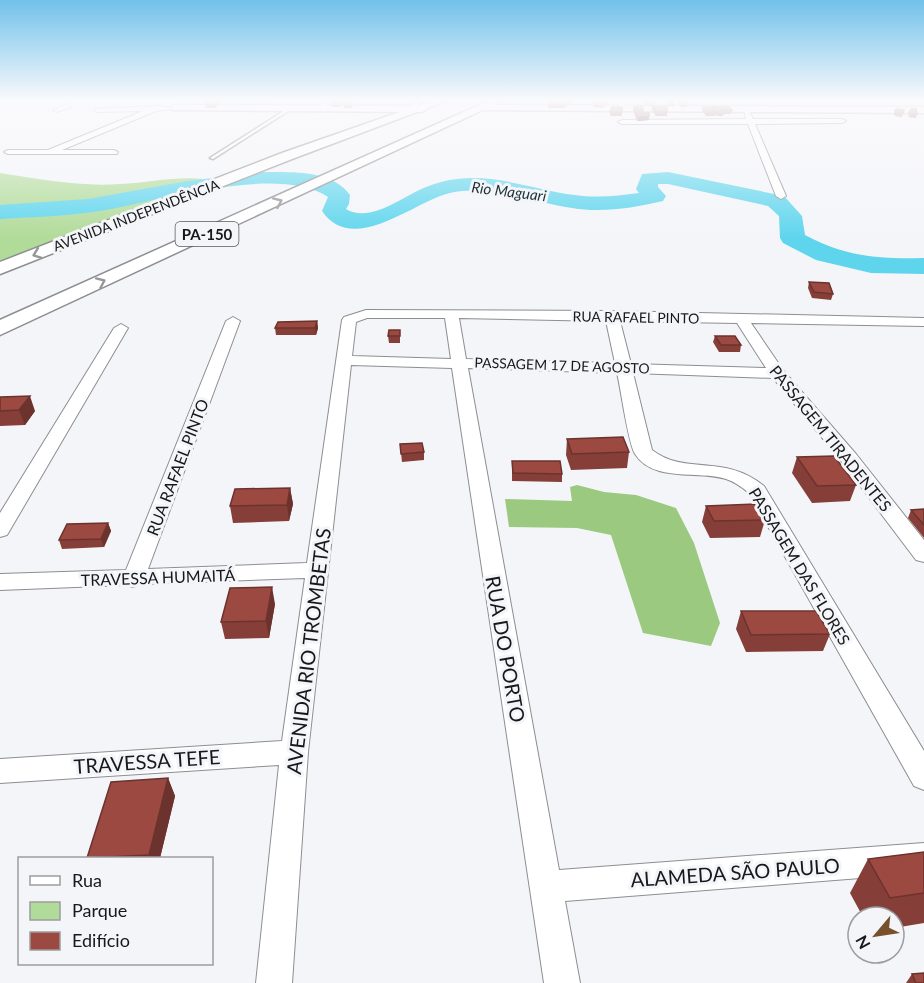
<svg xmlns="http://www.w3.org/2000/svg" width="924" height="983" viewBox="0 0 924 983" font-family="Lato,sans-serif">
<rect width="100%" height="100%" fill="#f4f5f9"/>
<path fill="#b1db99" d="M0,173C40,179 80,187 120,184C150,183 180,175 209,180L0,262Z"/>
<path fill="#9bc980" d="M577,485L604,492L636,495L676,508L694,543L720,623L711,646L643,633L611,535L577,528L509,527L505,499L572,501L570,487Z"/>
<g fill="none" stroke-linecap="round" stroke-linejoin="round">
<path fill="#5ed5ed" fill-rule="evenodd" d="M262,172C289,172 332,169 350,195L349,204L346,209C370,224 403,196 426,187C436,183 446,180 457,179C497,174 536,190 575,195C596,198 618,196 639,193L636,189L642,174L668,172L784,196L802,216L805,235C846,257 878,259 924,258V274L871,273L816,260L783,243L780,238L779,216L768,206L668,184H658V187L666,196L663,201C633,208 602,213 572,208C533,202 491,184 450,193C416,200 353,257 322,211L328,197C279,164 157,201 100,211C67,216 33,217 0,219V205L88,199L188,181Z"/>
<g stroke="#8d8e91" stroke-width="3">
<path id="lane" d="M290,107L293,108L213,159L210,158Z"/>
</g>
<g stroke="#8d8e91" stroke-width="2">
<path id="street" d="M323,101H330L323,109H319Z
M416,101H424L414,109H410V107Z
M621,101H627L624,109L619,108Z
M69,104L71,107L56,112L53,110Z
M156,106L178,108L156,111L62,150H114L118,152L117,154H8L4,152L8,150H48L143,111L96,112L94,109Z
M744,109H748L753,119H842L846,121L842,123L755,124L786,196L781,199L776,196L748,124H622L618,122L622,120L746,119Z
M366,310L612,311L924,318V326L751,323L783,370L856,454L924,540V562L916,560L842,462L773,378L633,373L652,450C686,476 724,453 764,486L924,751V790L914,786L749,493C742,487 735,482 726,479C699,470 653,483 635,454C628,443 621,389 617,373L468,368L559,870L924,843V873L565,901L580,983H544L452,368L351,365L308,752L292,983H256L279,765L0,783V759L282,741L305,578L141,584L133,587L126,585L0,590V574L126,570L226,321L233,317L240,321L148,569L307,563L342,320L344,317ZM367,318H445L451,359L352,356L356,322ZM459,318L606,321L615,363L466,359ZM620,321L737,323L766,368L631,364Z
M121,324L128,328L10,530L7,535L0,537V513L114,328Z"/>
</g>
<g stroke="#8d8e91" stroke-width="3">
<path id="secondary" d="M175,105L422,106L427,109L422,112L172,110V106Z
M484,105L924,107V113L481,110L479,108Z"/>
</g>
<g stroke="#8d8e91" stroke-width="3">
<path id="primary" d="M431,101H446L292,159L0,274V262L282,153Z
M488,101H502L0,335V320Z"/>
</g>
<use href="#lane" fill="#fff" fill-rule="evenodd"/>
<use href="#street" fill="#fff" fill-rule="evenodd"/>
<use href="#secondary" fill="#fff" fill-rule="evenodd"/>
<use href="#primary" fill="#fff" fill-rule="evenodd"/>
</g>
<path fill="#853f38" d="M574,101L564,108H548V104Z
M592,101H609L603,108L593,107L594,102Z
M640,101H656L657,102L656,106H646Z
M666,101H675L674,107L668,106L666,103Z
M678,101H687V107H680Z
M222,103L214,108H206L205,104Z
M332,103H343L339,107H332Z
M354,103L351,108H344L343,104Z
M634,106H643V113L649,116V120L637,121L633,110Z
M652,106L667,112V116H656L652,110Z
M712,106H720L732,110L731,114H724L723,116H717L716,114L715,116H706L702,111L703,107H712Z
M622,107V116H610V112Z
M911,109L917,114L916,118L908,117Z
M895,110H904L902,117L895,116L894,114Z
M809,282L833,294L831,300L812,298L808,288Z
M317,321L318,328L316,335H276L275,328Z
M400,330V343H389L388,336Z
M715,336L741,345L740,352H719L713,342Z
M0,397L35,411L25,425L0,426Z
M567,439L629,452L627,468L571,470L566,455Z
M400,444L424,452V460L402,462Z
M797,457L856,485L850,501L812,503L792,473Z
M512,461L562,474V482L512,481Z
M290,488L293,504L289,521L233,523L230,506Z
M706,506L765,520L760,537L710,538L702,522Z
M924,509V538L908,518L911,510Z
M108,523L111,531L104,547L62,549L59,540Z
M275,604L269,638L225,639L221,622Z
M741,611L830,634L823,651L746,652L736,629Z
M168,778L175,796L160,858H87Z
M924,852V923L894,928V917H863L850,893L868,859Z
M912,974L924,983H906Z"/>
<path fill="#6c332e" d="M218,101H221L222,103L214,108V104Z
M340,101H343V103L339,107V103Z
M568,101H574L564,108V104Z
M606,101H609L603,108V104Z
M649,116V120L637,121L638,117Z
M317,321L318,328L316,335L315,328Z
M30,396L35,411L25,425L19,410Z
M290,488L293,504L289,521L287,505Z
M108,523L111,531L104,547L101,539Z
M272,587L275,604L269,638L266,621Z
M168,778L175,796L160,858H151L149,855Z"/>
<path fill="#9b4941" stroke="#6c332e" stroke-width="1.5" d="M209,101H218L214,104H205Z
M333,101H340L339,103H332Z
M345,101H352L351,104H343Z
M554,101H568L564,104H548Z
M594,101H606L603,104L593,103Z
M680,101H687V103H681Z
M634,106H643V111H635Z
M652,106H667V112H657Z
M712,106H720L724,112H718Z
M720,106H728L732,110H724Z
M612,107H622V112H610Z
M703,107H712L716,112H707Z
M898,109L904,110L903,113L896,112L895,110Z
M911,109H916L917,114L909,113Z
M636,113H649V116L638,117Z
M809,282L829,283L833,294L814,292Z
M317,321L315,328H275L278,322Z
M389,330H400V336H388Z
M715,336H735L741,345H721Z
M30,396L19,410L0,411V397Z
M623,437L629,452L572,454L567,439Z
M422,443L424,452L401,454L400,444Z
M834,456L856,485L817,486L797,457Z
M512,461H560L562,474L513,473Z
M290,488L287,505L230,506L235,489Z
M756,504L765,520L714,521L706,506Z
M924,509V525L911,510Z
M108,523L101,539L59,540L67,524Z
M272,587L266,621L221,622L230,588Z
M741,611H816L830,634L751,635Z
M168,778L149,855L87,858L111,782Z
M924,852V893L890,898L868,859Z
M924,973V983H916L912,974Z"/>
<defs><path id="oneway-chevron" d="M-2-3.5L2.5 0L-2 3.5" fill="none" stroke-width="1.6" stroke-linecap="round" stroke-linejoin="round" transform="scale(1.5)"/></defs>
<g stroke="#979798">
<use href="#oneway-chevron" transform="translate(278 202) rotate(-24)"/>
<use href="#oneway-chevron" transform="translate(37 254) rotate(159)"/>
<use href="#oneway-chevron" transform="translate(101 282) rotate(-24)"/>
</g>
<linearGradient id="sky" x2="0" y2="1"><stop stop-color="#71c1ea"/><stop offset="0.42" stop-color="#fafafc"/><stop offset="1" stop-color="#fafafc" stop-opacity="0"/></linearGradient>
<rect width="924" height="239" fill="url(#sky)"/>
<g text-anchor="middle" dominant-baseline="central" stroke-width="6" stroke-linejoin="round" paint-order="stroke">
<g font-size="14" fill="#171819" stroke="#f4f5f9">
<text transform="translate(136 215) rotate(-21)">AVENIDA INDEPENDÊNCIA</text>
<text transform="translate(636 317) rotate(1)">RUA RAFAEL PINTO</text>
<text transform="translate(562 365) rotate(2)">PASSAGEM 17 DE AGOSTO</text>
</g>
<g font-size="15" font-style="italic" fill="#1c3136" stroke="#f4f5f9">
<text transform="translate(509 191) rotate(7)">Rio Maguari</text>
</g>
<rect fill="#f4f5f9" stroke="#595a5c" stroke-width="1.5" x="175.5" y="222" width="63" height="24" rx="4.5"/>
<g font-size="15" font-weight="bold" fill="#171819">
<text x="207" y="234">PA-150</text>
</g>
<g font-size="16" fill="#171819" stroke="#f4f5f9">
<text transform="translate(831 438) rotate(51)">PASSAGEM TIRADENTES</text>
<text transform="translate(177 467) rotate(-69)">RUA RAFAEL PINTO</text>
<text transform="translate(800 566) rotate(59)">PASSAGEM DAS FLORES</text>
<text transform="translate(158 577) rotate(-2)">TRAVESSA HUMAITÁ</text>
</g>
<g font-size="20" fill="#171819" stroke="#f4f5f9">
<text transform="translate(506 649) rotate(80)">RUA DO PORTO</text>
<text transform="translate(308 651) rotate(-83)">AVENIDA RIO TROMBETAS</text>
<text transform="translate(147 761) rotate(-4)">TRAVESSA TEFE</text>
<text transform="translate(735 872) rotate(-4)">ALAMEDA SÃO PAULO</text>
</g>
</g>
<rect x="18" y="857" width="195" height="108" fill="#f4f5f9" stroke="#9c9d9f" stroke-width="1.5"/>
<rect x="30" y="876" width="30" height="9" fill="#ffffff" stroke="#9c9d9f" stroke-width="1.5"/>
<text x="72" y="887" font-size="18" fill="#171819">Rua</text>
<rect x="30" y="902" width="30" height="18" fill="#b1db99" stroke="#9c9d9f" stroke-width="1.5"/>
<text x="72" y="917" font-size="18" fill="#171819">Parque</text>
<rect x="30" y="932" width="30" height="18" fill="#9b4941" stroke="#9c9d9f" stroke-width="1.5"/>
<text x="72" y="947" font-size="18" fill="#171819">Edifício</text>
<g transform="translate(876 935) rotate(241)"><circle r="28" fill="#f4f5f9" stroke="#9c9d9f" stroke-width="1.5"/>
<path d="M0-4.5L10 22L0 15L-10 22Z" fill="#76512c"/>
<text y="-9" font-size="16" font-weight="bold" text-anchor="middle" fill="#171819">N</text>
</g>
</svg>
